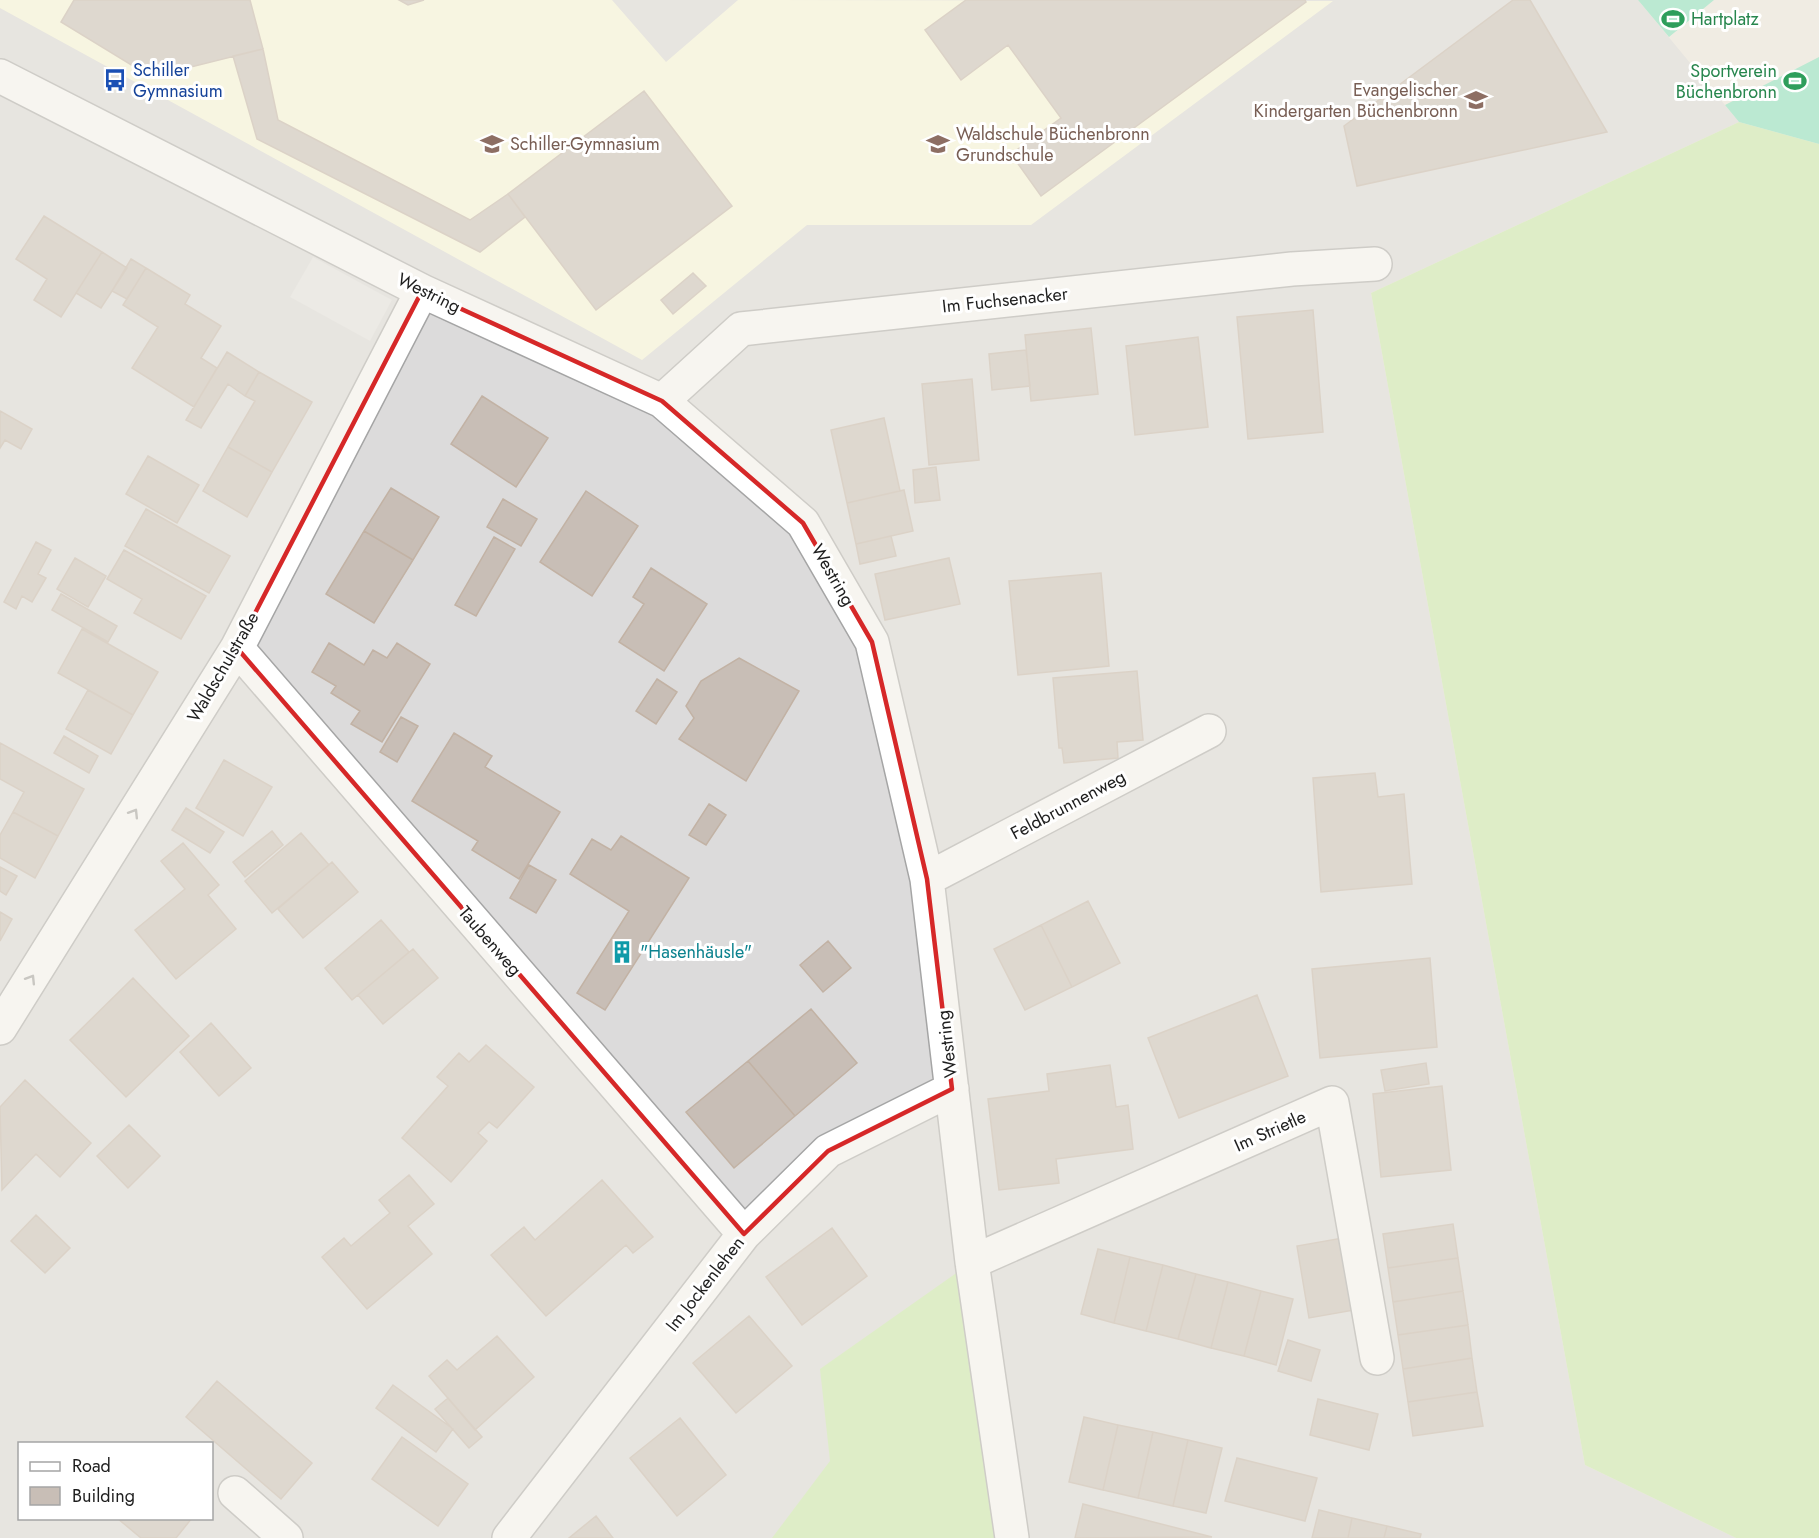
<svg xmlns="http://www.w3.org/2000/svg" width="1819" height="1538" viewBox="0 0 1819 1538" font-family="Jost,sans-serif">
<rect width="100%" height="100%" fill="#f0ece3"/>
<path fill="#dcdbdb" fill-rule="evenodd" d="M0,0H1638L1739,122L1371,293L1585,1465L1736,1538H0ZM20,1444H212V1518H20Z"/>
<path fill="#ffd" d="M0,0H612L666,62L738,0L1333,1L1031,225H807L642,360L0,8Z"/>
<path fill="#c8eea5" d="M1739,122L1819,144V1538H1736L1585,1465L1371,293Z
M972,1262L1012,1538H772L830,1461L820,1369Z"/>
<path fill="#7be5bc" d="M1638,0H1714L1669,37Z
M1819,57V144L1739,122L1725,105Z"/>
<path fill="#e6e6e6" d="M313,257L392,300L370,341L290,297Z"/>
<path fill="#c8beb6" stroke="#c2b2a4" stroke-width="1.5" d="M74,0H250L263,49L151,77L61,22Z
M399,0H424L408,5Z
M966,0H1305L1306,2L1041,196L1011,154L1061,118L1008,45L961,80L925,30Z
M1513,0H1530L1607,132L1357,186L1344,126Z
M263,49L278,120L470,220L508,194L525,217L480,252L257,139L233,56Z
M644,91L732,206L596,310L508,194Z
M44,216L102,252L61,317L34,300L47,279L16,259Z
M102,252L127,268L101,308L76,293Z
M131,259L146,268L127,299L112,291Z
M146,268L190,295L185,304L221,326L201,358L217,368L194,407L132,368L158,327L123,305Z
M693,273L706,286L673,314L661,300Z
M1313,310L1323,432L1248,439L1237,317Z
M1091,328L1098,394L1031,401L1025,335Z
M1198,337L1208,427L1135,435L1126,346Z
M1026,350L1030,386L992,390L989,354Z
M227,352L259,372L245,396L228,384L201,428L186,420Z
M259,372L312,402L272,472L228,447L255,401L245,396Z
M972,379L979,460L929,465L922,384Z
M482,396L548,438L516,487L451,444Z
M0,411L32,429L21,449L5,440L0,448Z
M884,418L900,491L847,503L831,430Z
M228,447L272,472L247,517L203,491Z
M148,456L199,485L177,523L126,494Z
M936,467L940,500L915,503L913,470Z
M391,488L439,517L413,560L364,531Z
M904,490L913,531L856,544L847,503Z
M586,491L638,526L592,596L540,562Z
M503,499L537,519L521,546L487,527Z
M146,509L230,556L209,593L125,546Z
M364,531L413,560L374,623L326,594Z
M891,536L896,556L860,564L856,544Z
M494,537L515,549L476,616L455,605Z
M36,542L51,550L38,574L46,578L32,602L22,596L16,609L4,602Z
M124,550L206,596L181,639L134,613L142,599L107,579Z
M75,558L106,576L88,607L57,589Z
M949,558L960,604L885,620L875,574Z
M651,568L707,604L664,671L619,642L644,604L633,597Z
M1101,573L1109,666L1018,675L1009,581Z
M61,594L117,626L108,642L52,610Z
M82,629L158,672L133,715L58,673Z
M329,643L364,665L373,650L387,658L397,643L430,664L382,742L351,724L360,711L331,693L336,686L312,672Z
M739,658L799,691L746,781L679,739L694,718L686,706L701,681Z
M1137,671L1143,740L1117,742L1118,758L1064,763L1062,748H1059L1053,678Z
M657,679L677,692L656,724L636,711Z
M88,690L133,715L111,754L66,729Z
M401,717L418,726L397,762L380,752Z
M454,733L492,756L485,767L560,812L519,879L472,850L478,841L412,801Z
M64,736L98,756L89,773L54,753Z
M0,743L84,789L58,836L13,812L24,792L0,779Z
M224,760L272,787L243,836L196,808Z
M1375,773L1378,797L1404,794L1412,884L1321,892L1313,778Z
M709,804L726,815L706,845L689,835Z
M186,808L224,832L210,853L172,830Z
M13,812L58,836L35,878L0,858V835Z
M272,831L283,845L245,877L233,862Z
M301,833L329,865L272,913L245,881Z
M621,836L689,878L605,1010L577,993L629,911L570,874L592,839L611,850Z
M183,843L219,885L208,895L236,929L176,979L135,930L185,889L161,861Z
M332,862L358,892L303,938L278,909Z
M529,865L556,880L536,913L510,898Z
M0,867L17,876L6,895L0,891Z
M1088,901L1120,963L1072,987L1041,925Z
M0,912L12,919L0,941Z
M381,920L409,952L352,1000L325,968Z
M1041,925L1072,987L1025,1010L994,949Z
M828,941L851,968L823,992L800,965Z
M413,949L438,978L383,1024L358,995Z
M1430,958L1437,1047L1320,1058L1312,969Z
M133,978L189,1036L126,1097L70,1040Z
M1257,995L1288,1076L1179,1118L1148,1038Z
M811,1009L857,1063L795,1116L748,1061Z
M211,1023L251,1068L219,1096L180,1052Z
M486,1045L534,1087L497,1128L489,1122L478,1133L487,1141L451,1182L402,1138L448,1086L437,1077L459,1053L469,1062Z
M748,1061L795,1116L734,1168L686,1112Z
M1426,1063L1429,1084L1385,1091L1381,1070Z
M1110,1065L1116,1107L1128,1105L1133,1149L1056,1159L1059,1183L999,1190L988,1099L1049,1091L1047,1074Z
M25,1080L91,1143L60,1177L36,1154L2,1190L0,1107Z
M1442,1086L1451,1170L1381,1177L1373,1094Z
M129,1125L160,1156L128,1188L97,1156Z
M409,1175L434,1204L408,1226L432,1254L367,1309L322,1257L344,1238L351,1246L390,1213L379,1200Z
M602,1180L653,1237L633,1253L626,1245L546,1316L491,1255L524,1227L535,1240Z
M36,1215L70,1248L45,1273L11,1241Z
M1453,1224L1458,1258L1388,1268L1383,1234Z
M832,1228L867,1276L802,1325L766,1277Z
M1348,1237L1360,1309L1309,1318L1297,1246Z
M1098,1249L1130,1257L1114,1323L1081,1314Z
M1130,1257L1163,1265L1146,1331L1114,1323Z
M1458,1258L1463,1291L1393,1302L1388,1268Z
M1163,1265L1196,1274L1178,1339L1146,1331Z
M1196,1274L1228,1282L1211,1348L1178,1339Z
M1228,1282L1261,1291L1244,1356L1211,1348Z
M1261,1291L1293,1299L1276,1365L1244,1356Z
M1463,1291L1468,1325L1398,1335L1393,1302Z
M749,1316L792,1366L736,1413L693,1363Z
M1468,1325L1472,1358L1403,1369L1398,1335Z
M497,1336L534,1377L475,1430L429,1376L447,1360L457,1370Z
M1288,1340L1320,1350L1311,1381L1278,1371Z
M1472,1358L1477,1392L1408,1402L1403,1369Z
M217,1381L312,1463L281,1499L186,1417Z
M393,1385L453,1429L436,1452L376,1408Z
M1477,1392L1483,1426L1413,1436L1408,1402Z
M448,1398L482,1437L469,1448L435,1409Z
M1318,1399L1378,1414L1369,1450L1310,1435Z
M1084,1417L1118,1425L1103,1490L1069,1482Z
M680,1418L726,1475L677,1516L630,1458Z
M1118,1425L1153,1432L1138,1498L1103,1490Z
M1153,1432L1188,1440L1173,1506L1138,1498Z
M402,1437L468,1484L438,1526L372,1479Z
M1188,1440L1222,1448L1206,1513L1173,1506Z
M1237,1458L1317,1478L1305,1521L1225,1501Z
M1083,1504L1212,1537L1075,1538Z
M1319,1510L1352,1518L1348,1538H1312Z
M596,1516L613,1538H569Z
M117,1518H192L176,1538H141Z
M1352,1518L1387,1526L1384,1538H1348Z
M1387,1526L1421,1534L1420,1538H1384Z"/>
<g fill="none" stroke-linecap="round" stroke-linejoin="round">
<g stroke="#a5a5a5" stroke-width="36">
<path id="minor" d="M0,76L422,291L662,401L803,523L872,642L927,879L972,1262L1012,1538
M662,401L741,329L1292,269L1375,264
M237,648L744,1234
M927,879L1209,731
M0,1028L237,648L422,291
M972,1262L1332,1103L1377,1358
M235,1493L286,1538
M509,1538L744,1234L828,1151L952,1089"/>
</g>
<use href="#minor" stroke="#fff" stroke-width="33"/>
</g>
<defs><path id="oneway-chevron" d="M-2-3.5L2.5 0L-2 3.5" fill="none" stroke-width="1.6" stroke-linecap="round" stroke-linejoin="round" transform="scale(1.5)"/></defs>
<g stroke="#9a9a9a">
<use href="#oneway-chevron" transform="translate(134 813) rotate(-58)"/>
<use href="#oneway-chevron" transform="translate(31 979) rotate(-58)"/>
</g>
<path d="M0 0H1819V1538H0ZM422,291L662,401L803,523L872,642L927,879L952,1089L828,1151L744,1234L237,648Z" fill="#f0ece3" fill-opacity=".55" fill-rule="evenodd"/>
<path fill="none" stroke="#d62828" stroke-width="4.5" stroke-linejoin="round" d="M422,291L662,401L803,523L872,642L927,879L952,1089L828,1151L744,1234L237,648Z"/>
<defs>
<g id="stadium-bare" transform="scale(1.8)"><path d="M0-5a6.5 5 0 1 0 0 10a6.5 5 0 1 0 0-10ZM-3.5-1.8h7v3.6h-7Z" fill="#2e9e5b" stroke="#fff" stroke-width="2.5" paint-order="stroke"/></g>
<g id="bus-bare" transform="scale(1.8)"><path d="M-5-6H5V4H4V6H2V4H-2V6H-4V4H-5ZM-3.5-4V0h7V-4ZM-3.5 1.2v1.5H-2V1.2ZM2 1.2v1.5H3.5V1.2Z" fill="#1a4fb4" stroke="#fff" stroke-width="2.5" paint-order="stroke"/></g>
<g id="school-bare" transform="scale(1.8)"><path d="M0-5L7-2L0 1L-7-2ZM-4 1L0 2.5L4 1V4Q0 6-4 4Z" fill="#8d6e63" stroke="#fff" stroke-width="2.5" paint-order="stroke"/></g>
<g id="building-bare" transform="scale(1.8)"><path d="M-4-6H4V6H1V3H-1V6H-4ZM-2.5-4.3h1.7v1.8h-1.7ZM.8-4.3h1.7v1.8H.8ZM-2.5-1h1.7V.8h-1.7ZM.8-1h1.7V.8H.8Z" fill="#0f9aa8" stroke="#fff" stroke-width="2.5" paint-order="stroke"/></g>
</defs>
<g fill-rule="evenodd">
<use href="#stadium-bare" x="1673" y="19"/>
<use href="#bus-bare" x="115" y="80"/>
<use href="#stadium-bare" x="1795" y="81"/>
<use href="#school-bare" x="1476" y="100"/>
<use href="#school-bare" x="492" y="144"/>
<use href="#school-bare" x="938" y="144"/>
<use href="#building-bare" x="622" y="952"/>
</g>
<g text-anchor="middle" dominant-baseline="central" stroke-width="6" stroke-linejoin="round" paint-order="stroke">
<g font-size="18" fill="#27864d" stroke="#fff" text-anchor="start">
<text x="1691" y="19">Hartplatz</text>
<text x="1777" y="71" text-anchor="end">Sportverein<tspan x="1777" dy="21">Büchenbronn</tspan></text>
</g>
<g font-size="18" fill="#164399" stroke="#fff" text-anchor="start">
<text x="133" y="70">Schiller<tspan x="133" dy="21">Gymnasium</tspan></text>
</g>
<g font-size="18" fill="#785e54" stroke="#fff" text-anchor="start">
<text x="1458" y="90" text-anchor="end">Evangelischer<tspan x="1458" dy="21">Kindergarten Büchenbronn</tspan></text>
<text x="956" y="134">Waldschule Büchenbronn<tspan x="956" dy="21">Grundschule</tspan></text>
<text x="510" y="144">Schiller-Gymnasium</text>
</g>
<g font-size="18" fill="#1e1e1e" stroke="#fff">
<text transform="translate(429 293) rotate(26)">Westring</text>
<text transform="translate(1005 300) rotate(-6)">Im Fuchsenacker</text>
<text transform="translate(833 575) rotate(60)">Westring</text>
<text transform="translate(223 667) rotate(-60)">Waldschulstraße</text>
<text transform="translate(1068 805) rotate(-28)">Feldbrunnenweg</text>
<text transform="translate(490 941) rotate(49)">Taubenweg</text>
<text transform="translate(947 1044) rotate(-97)">Westring</text>
<text transform="translate(1270 1131) rotate(-24)">Im Strietle</text>
<text transform="translate(705 1284) rotate(-52)">Im Jockenlehen</text>
</g>
<g font-size="18" fill="#0d838f" stroke="#fff" text-anchor="start">
<text x="640" y="952">"Hasenhäusle"</text>
</g>
</g>
<rect x="18" y="1442" width="195" height="78" fill="#ffffff" stroke="#a5a5a5" stroke-width="1.5"/>
<rect x="30" y="1462" width="30" height="9" fill="#ffffff" stroke="#a5a5a5" stroke-width="1.5"/>
<text x="72" y="1472" font-size="18" fill="#1e1e1e">Road</text>
<rect x="30" y="1487" width="30" height="18" fill="#c8beb6" stroke="#a5a5a5" stroke-width="1.5"/>
<text x="72" y="1502" font-size="18" fill="#1e1e1e">Building</text>
</svg>
